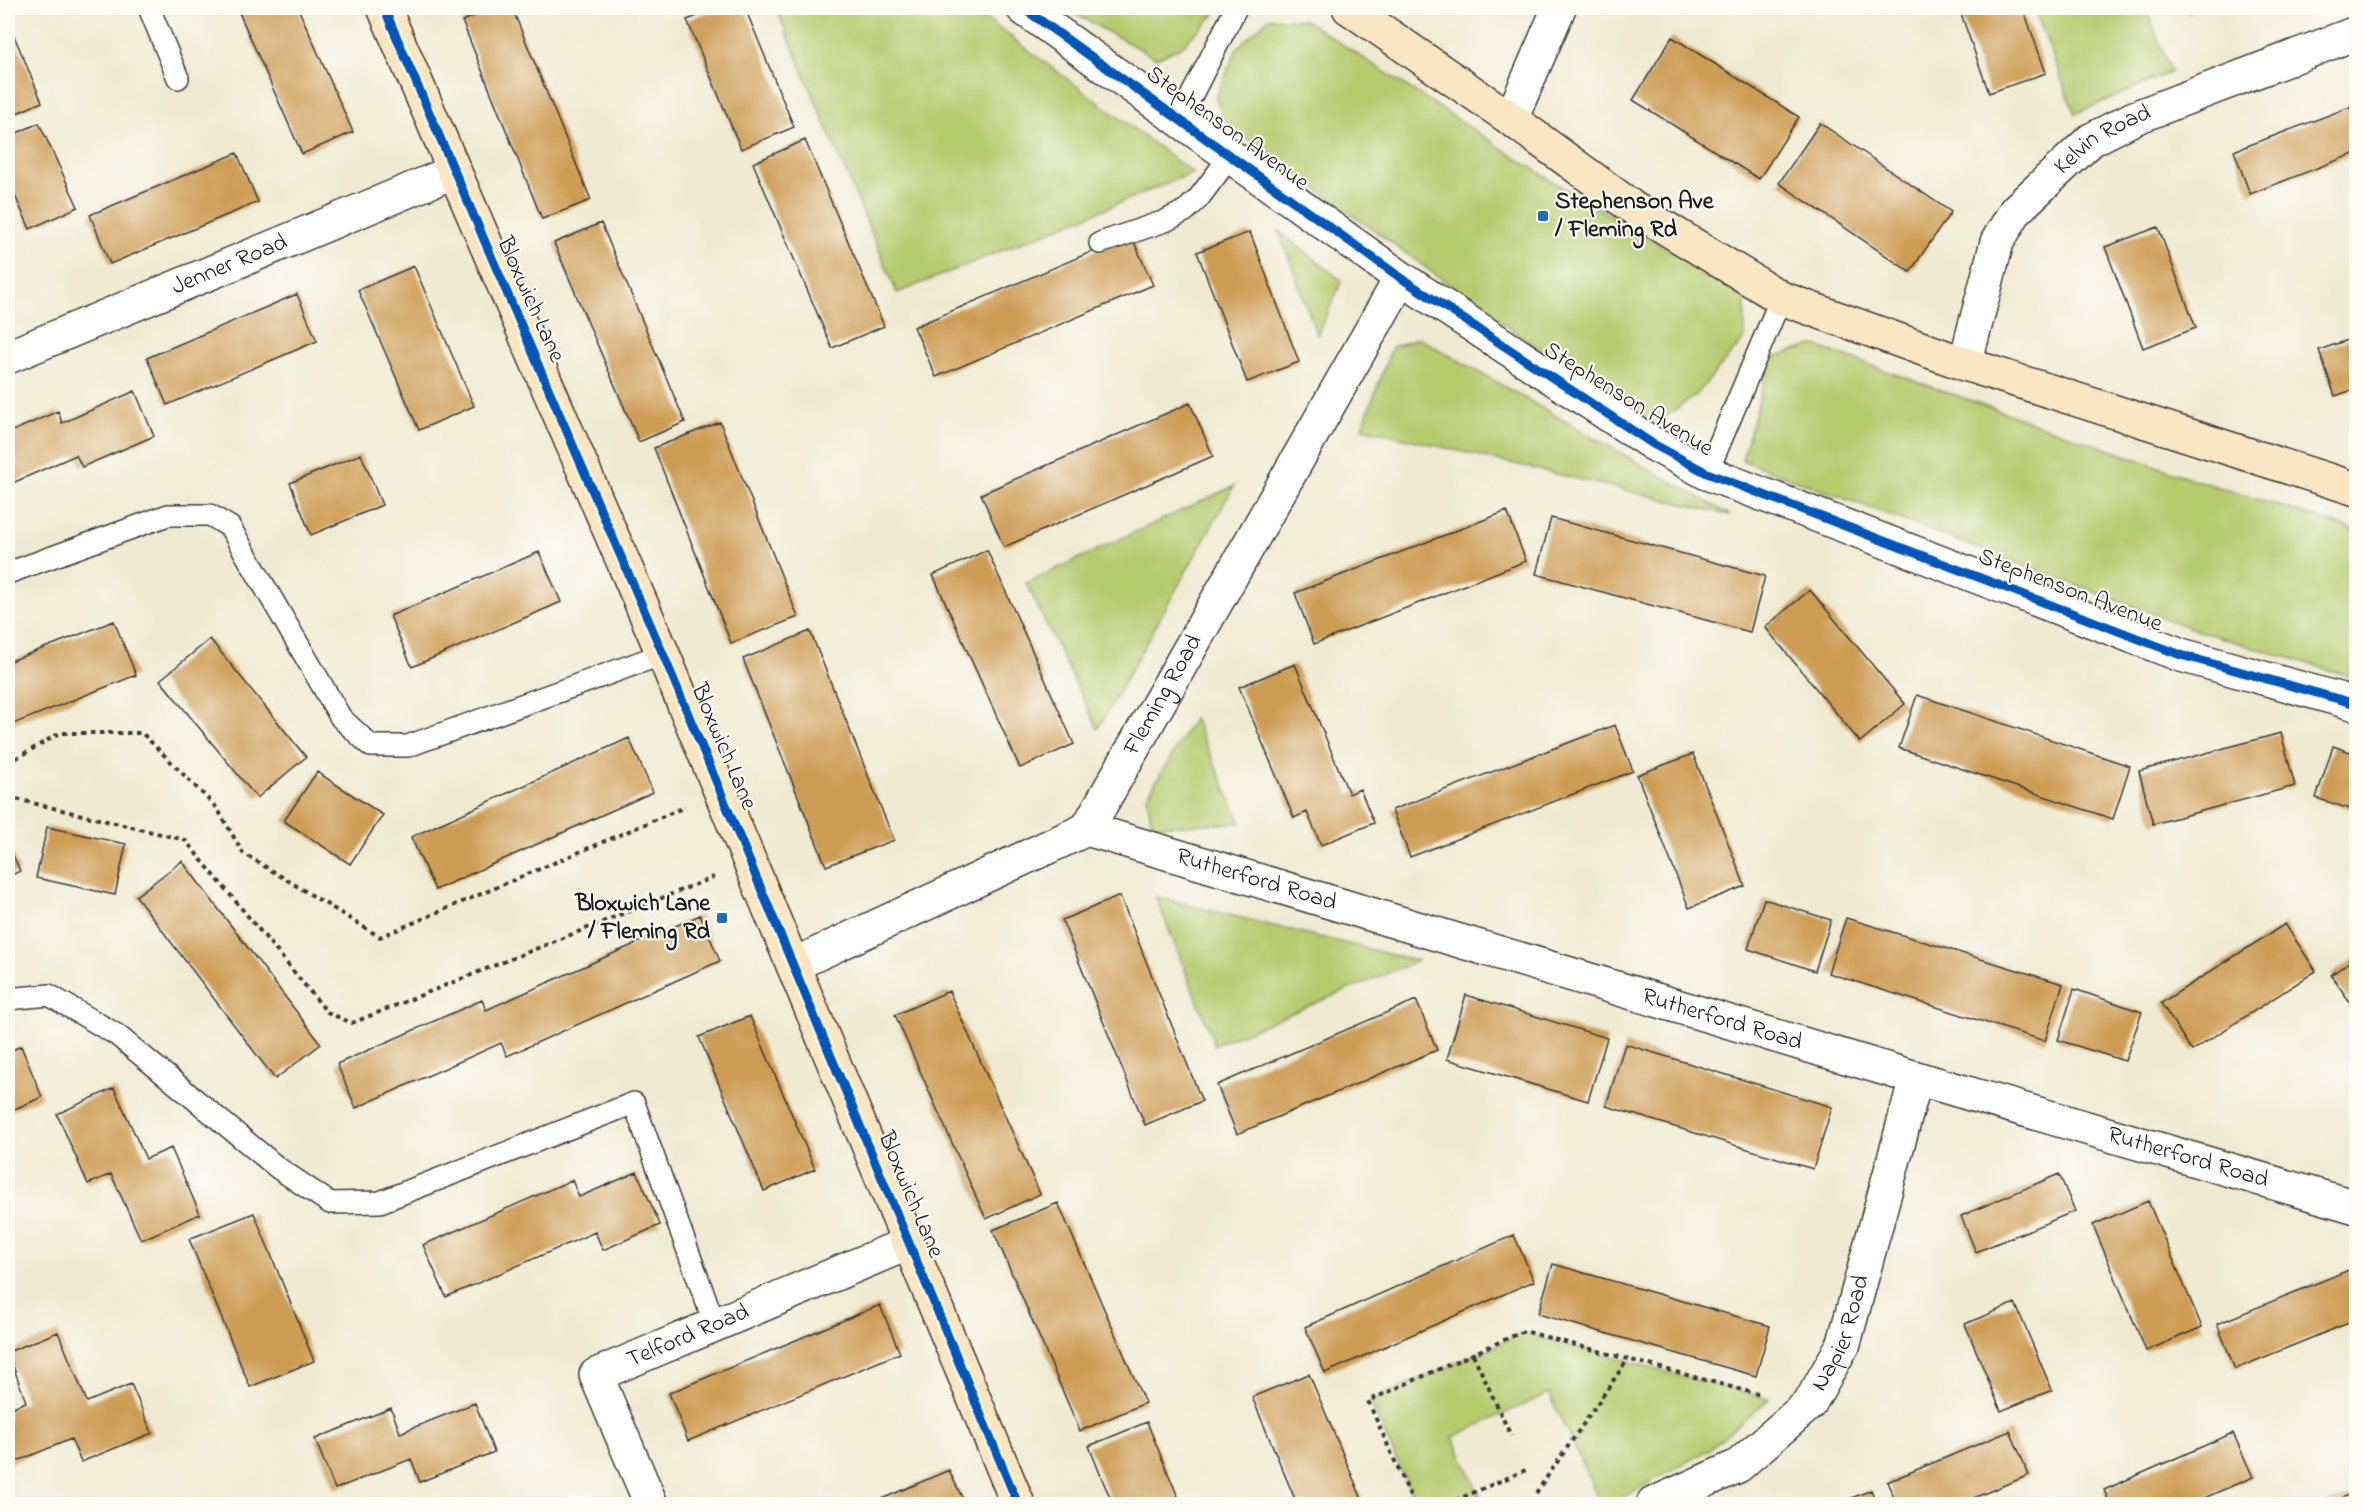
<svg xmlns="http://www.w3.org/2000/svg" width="2364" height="1512" viewBox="0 0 2364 1512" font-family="'Indie Flower',sans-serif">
<rect width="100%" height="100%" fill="#fdfcf7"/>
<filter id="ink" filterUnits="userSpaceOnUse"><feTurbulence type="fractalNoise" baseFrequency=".0167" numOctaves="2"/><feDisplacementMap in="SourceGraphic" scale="12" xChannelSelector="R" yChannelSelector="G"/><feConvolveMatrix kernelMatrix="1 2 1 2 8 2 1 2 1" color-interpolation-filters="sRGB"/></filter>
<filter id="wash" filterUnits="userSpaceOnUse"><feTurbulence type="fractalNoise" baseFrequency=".008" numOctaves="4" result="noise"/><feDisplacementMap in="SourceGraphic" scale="24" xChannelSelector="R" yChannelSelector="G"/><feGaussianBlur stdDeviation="1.35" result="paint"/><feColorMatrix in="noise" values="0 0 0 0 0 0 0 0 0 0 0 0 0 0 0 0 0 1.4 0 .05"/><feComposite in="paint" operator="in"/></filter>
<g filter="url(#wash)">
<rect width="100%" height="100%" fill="#efead1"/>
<path fill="#b6ca6e" stroke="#697345" stroke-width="1.5" d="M776,8H972L1193,173L897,293Z
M1064,8H1218L1214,15L1181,47L1156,58Z
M2034,8H2146L2171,72L2075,114Z
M1269,18L1305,20L1555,183L1745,295V338L1696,395L1662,419L1629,414L1225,123L1216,97L1238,47Z
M1279,231L1342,281L1317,335Z
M1419,338L1730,515L1362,428L1392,347Z
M1813,345L2196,480L2356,530V678L2196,630L1742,460L1771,358Z
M1234,486L1098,729L1026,583Z
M1194,718L1241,823L1152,826L1147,797Z
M1156,897L1417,961L1215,1045Z
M1524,1333L1769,1399L1710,1449L1611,1504H1601L1549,1393L1453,1437L1484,1504H1416L1370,1401Z"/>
<g id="blocks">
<path fill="#cd9c55" d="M237,8H298L353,132L302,154Z
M495,8H512L591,200L542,219L462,21Z
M718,8H745L794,127L741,149L687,20Z
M1959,8H2023L2046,73L1989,93Z
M2184,8H2202L2186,14Z
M12,31L42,102L8,117V33Z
M1672,37L1799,117L1759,179L1633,100Z
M2350,107L2356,122V153L2250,194L2234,151Z
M39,123L78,207L30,229L8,180V137Z
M1820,123L1951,212L1910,272L1779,183Z
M805,140L884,326L832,348L753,163Z
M237,153L258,202L110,264L90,215Z
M601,223L685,422L639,442L554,243Z
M2158,227L2196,328L2143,348L2105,247Z
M1250,232L1299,362L1247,382L1197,252Z
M1131,235L1153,285L936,377L914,327Z
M414,266L474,406L419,430L358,290Z
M297,294L317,341L167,405L147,358Z
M2356,337V389L2335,396L2319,350Z
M135,391L154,436L82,467L76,455L8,485V433L58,411L62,423Z
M1190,403L1213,456L1004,547L981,494Z
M720,422L798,617L731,643L654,448Z
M361,454L382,505L311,535L290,483Z
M1507,511L1526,561L1314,644L1295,593Z
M1551,518L1765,576L1750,632L1536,574Z
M987,550L1074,744L1020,768L933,575Z
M539,552L561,602L412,667L390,616Z
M1810,590L1905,704L1860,742L1765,627Z
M114,621L136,675L8,726V662Z
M810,631L894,840L826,866L743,659Z
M210,639L306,757L257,798L160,680Z
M1295,664L1349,794L1360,789L1374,823L1321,845L1307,812L1294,818L1239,687Z
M1917,695L2130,766L2113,819L1899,748Z
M1615,725L1633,771L1410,857L1392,810Z
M2281,733L2295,786L2153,824L2139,771Z
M629,738L653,792L435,890L411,837Z
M2333,746L2356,754V811L2316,798Z
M1693,754L1745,886L1689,908L1637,775Z
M317,772L383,815L350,864L284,821Z
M47,827L126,844L115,895L36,878Z
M8,844L20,871L8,877Z
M182,861L321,1044L275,1079L136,896Z
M1120,896L1202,1101L1145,1125L1062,920Z
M1764,899L1831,920L1815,971L1748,949Z
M700,915L720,961L507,1056L501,1043L356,1108L337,1064L482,1000L486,1010Z
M1846,918L2063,984L2045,1041L1828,973Z
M2285,924L2316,971L2192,1051L2161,1003Z
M2356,957V1011L2331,975Z
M2074,989L2142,1012L2125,1061L2058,1040Z
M949,991L1040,1194L986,1219L895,1015Z
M1466,995L1607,1038L1588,1101L1447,1059Z
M1416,1000L1437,1050L1237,1134L1217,1085Z
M750,1016L815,1169L764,1191L699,1037Z
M1625,1044L1832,1107L1813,1169L1606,1106Z
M21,1046L42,1097L8,1112V1052Z
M114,1088L146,1159L171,1148L200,1214L141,1240L111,1174L88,1184L57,1114Z
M637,1172L660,1225L603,1250L595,1232L446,1297L423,1245L572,1180L579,1197Z
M2059,1174L2075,1211L1976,1252L1961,1216Z
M2148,1201L2202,1327L2146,1351L2093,1225Z
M1058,1203L1145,1403L1080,1431L993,1230Z
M254,1213L314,1361L250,1387L189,1239Z
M1514,1235L1534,1281L1325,1373L1305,1327Z
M1553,1264L1770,1326L1756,1376L1538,1314Z
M2356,1267V1320L2235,1369L2217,1324Z
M2015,1303L2052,1390L2001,1411L1965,1324Z
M880,1305L900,1353L688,1441L669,1393Z
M58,1332L87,1402L131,1384L152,1433L81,1462L71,1439L8,1465V1409L26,1402L8,1352Z
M1309,1374L1323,1407L1364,1504H1297L1252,1397Z
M475,1403L494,1452L420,1482L411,1459L335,1489L315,1439L391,1408L400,1433Z
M1147,1422L1160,1454L1181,1504H1113L1102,1479L1089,1446Z
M2010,1431L2029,1475L1959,1504H1897L1887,1482Z
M2233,1433L2253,1477L2190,1504H2110L2104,1490Z
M949,1470L965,1504H870Z
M1871,1490L1877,1504H1837Z
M2356,1492V1504H2326Z"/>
</g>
</g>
<g filter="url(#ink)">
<use href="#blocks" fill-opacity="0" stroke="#3c3b37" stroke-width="1.5"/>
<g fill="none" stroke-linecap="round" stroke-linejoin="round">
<g stroke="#3c3b37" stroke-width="24">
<path id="lane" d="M149,8L178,78
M1180,118L1236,8
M1100,243L1165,221L1185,211L1198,199L1231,155
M1707,473L1781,298
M8,573L168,515H210L230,527L341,718L371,746H408L663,654
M8,999L49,995L117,1035L278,1168L330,1203L380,1202L634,1103L715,1325"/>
</g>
<g stroke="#3c3b37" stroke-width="36">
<g id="street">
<path d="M1023,8L1401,278L1653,444L1707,473L2181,655L2356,704"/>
<path d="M1511,119L1559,8"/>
<path id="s1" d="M8,357L453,172"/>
<path id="s2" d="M1965,364L1997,242L2016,210L2091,140L2134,118L2356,33"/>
<path id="s3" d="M1087,829L1916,1078L2356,1207"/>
<path id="s4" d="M793,965L1087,829L1401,278"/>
<path id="s5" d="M651,1504L596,1375L909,1243"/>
<path id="s6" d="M1653,1504L1738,1466L1810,1403L1844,1343L1916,1078"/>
</g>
</g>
<g stroke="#3c3b37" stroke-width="36">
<path id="secondary" d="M384,8L663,654L1018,1504
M1349,8L1511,119L1636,210L1781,298L1965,364L2356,489"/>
</g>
<path stroke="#3c3b37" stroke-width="4" stroke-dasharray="4.5 4.5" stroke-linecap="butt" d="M8,763L60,733H142L217,808L243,853L380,937L685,807
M8,797L185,840L327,1012L352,1023L714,877
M1473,1354L1511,1436
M1536,1493L1628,1359
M1414,1504L1368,1401L1524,1331L1761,1395
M1447,1504L1526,1470"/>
<use href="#lane" stroke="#fff" stroke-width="21"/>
<use href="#street" stroke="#fff" stroke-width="33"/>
<use href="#secondary" stroke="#fbe6c3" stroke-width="33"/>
<g stroke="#fdfcf7" stroke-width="13">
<path id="cycleway" d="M384,8L663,654L1018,1504
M1023,8L1401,278L1653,444L1707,473L2181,655L2356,704"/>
</g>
<use href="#cycleway" stroke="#0057b8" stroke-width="9"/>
</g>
</g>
<g fill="#1f6fb2" stroke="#fdfcf7" stroke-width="2">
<rect x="1537" y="210" width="12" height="12" rx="3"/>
<rect x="716" y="912" width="12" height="12" rx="3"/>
</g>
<g text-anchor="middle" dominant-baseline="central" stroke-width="4.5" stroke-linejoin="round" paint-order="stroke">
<g font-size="24" fill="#1c1c1c" stroke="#fdfcf7">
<text transform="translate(1227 129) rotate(36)">Stephenson Avenue</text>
<text stroke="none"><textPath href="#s2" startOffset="276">Kelvin Road</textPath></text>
<text stroke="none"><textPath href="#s1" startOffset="240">Jenner Road</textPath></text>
<text transform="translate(530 300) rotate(66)">Bloxwich Lane</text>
<text transform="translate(1628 400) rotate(32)">Stephenson Avenue</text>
<text transform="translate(2070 591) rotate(21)">Stephenson Avenue</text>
<text stroke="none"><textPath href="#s4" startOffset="478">Fleming Road</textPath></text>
<text transform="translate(723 747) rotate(67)">Bloxwich Lane</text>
<text stroke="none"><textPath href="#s3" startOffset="177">Rutherford Road</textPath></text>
<text stroke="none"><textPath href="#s3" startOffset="663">Rutherford Road</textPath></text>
<text stroke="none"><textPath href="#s3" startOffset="1149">Rutherford Road</textPath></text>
<text transform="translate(910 1195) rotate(67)">Bloxwich Lane</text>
<text stroke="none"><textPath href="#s6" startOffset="266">Napier Road</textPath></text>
<text stroke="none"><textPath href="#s5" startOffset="240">Telford Road</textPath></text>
</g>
<g font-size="24" font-weight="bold" fill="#1c1c1c" stroke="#fdfcf7" text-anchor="start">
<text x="1555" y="202">Stephenson Ave<tspan x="1555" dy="28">/ Fleming Rd</tspan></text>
<text x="710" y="904" text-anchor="end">Bloxwich Lane<tspan x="710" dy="28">/ Fleming Rd</tspan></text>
</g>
</g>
<rect width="2364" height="1512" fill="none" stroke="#fdfcf7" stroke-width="30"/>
</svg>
